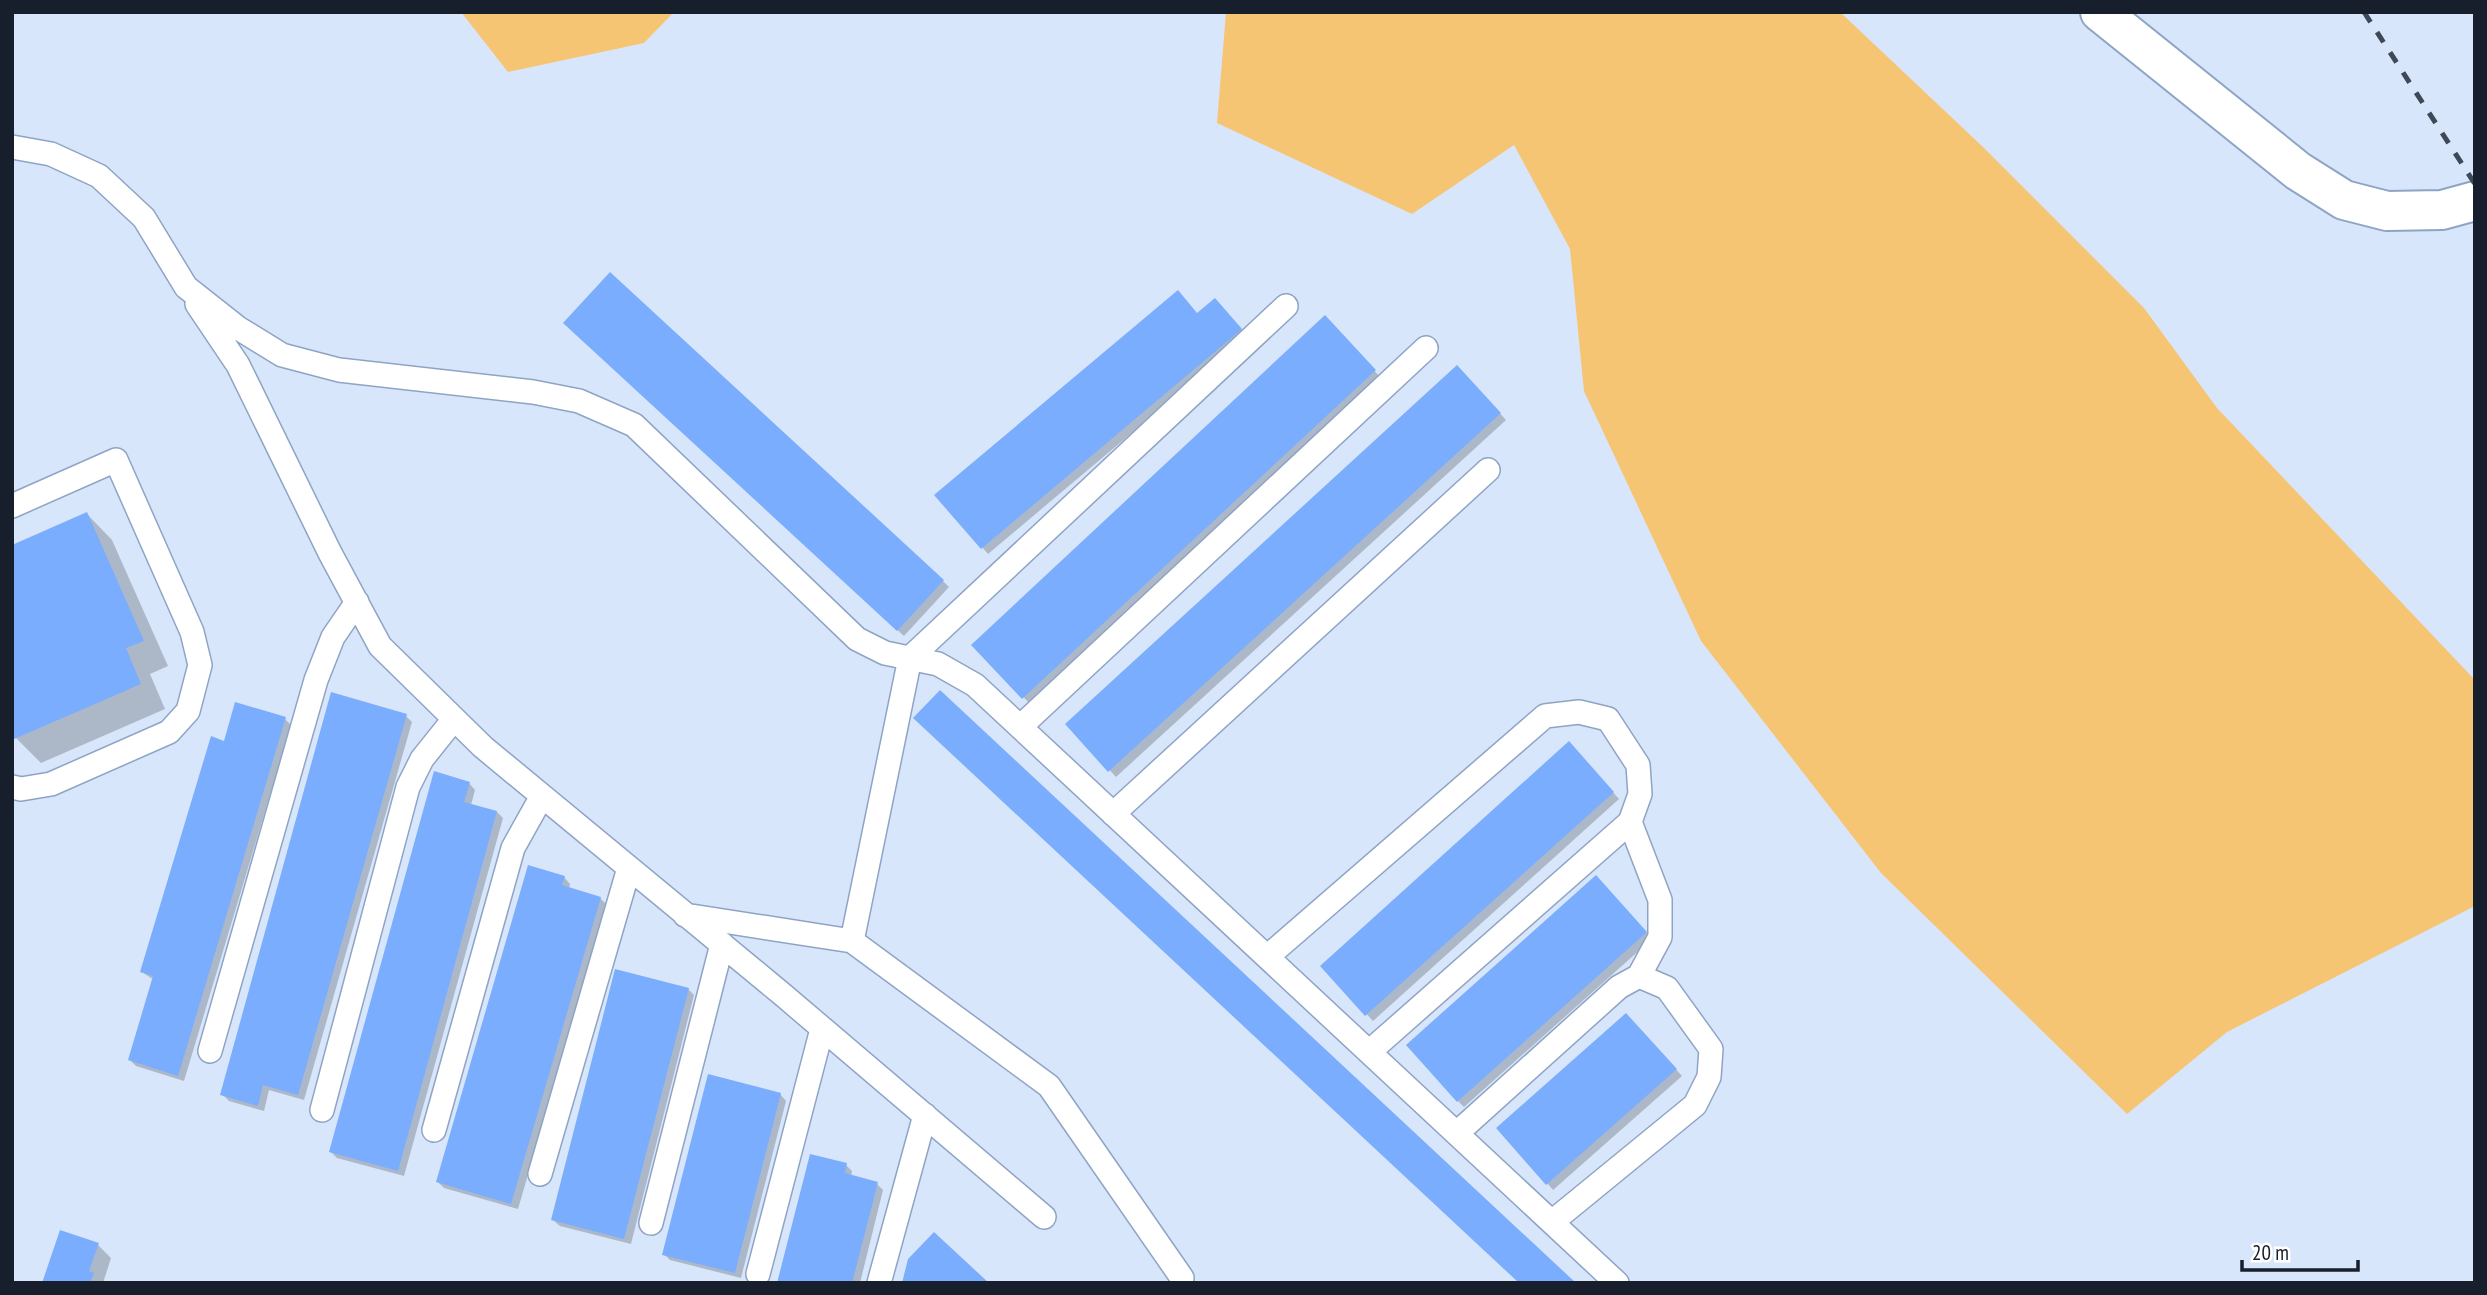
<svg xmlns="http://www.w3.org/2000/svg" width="2487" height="1295" viewBox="0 0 2487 1295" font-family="'PT Sans Narrow',sans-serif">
<rect width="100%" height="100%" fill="#d8e6fb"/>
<path fill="#f6c573" d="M461,12H674L644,43L508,72Z
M1226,12H1840L1983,147L2144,308L2217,408L2475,680V906L2227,1032L2127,1114L1881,873L1701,641L1584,391L1570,249L1514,145L1412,214L1217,123Z"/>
<path fill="#0003" d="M1221,306L1247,336L988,554L937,495L1198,315Z
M1325,317L1380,377L1030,704L974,645Z
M572,329L943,581L949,587L904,636Z
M1457,367L1506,420L1116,777L1067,724Z
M87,514L112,540L168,666L150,674L165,709L41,763L16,738Z
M406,716L412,722L304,1100L269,1090L264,1111L229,1101L222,1094Z
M285,719L291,725L184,1081L136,1066L130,1060L154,980L142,972L225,743Z
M1575,750L1619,799L1373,1021L1322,966Z
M469,783L475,790L471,805L497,812L503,818L404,1176L337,1158L331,1152Z
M564,877L570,884L569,889L600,898L607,905L518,1209L444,1188L438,1182Z
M1602,884L1652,939L1464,1107L1458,1101Z
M688,989L694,995L631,1244L560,1226L553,1220Z
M1632,1021L1682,1076L1553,1190L1547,1183Z
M780,1094L786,1101L741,1278L670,1260L664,1254Z
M846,1165L852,1171L851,1177L877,1184L883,1190L860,1283H779Z
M98,1245L111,1258L103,1283H44Z"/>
<path fill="#7aadfd" d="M610,272L944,580L897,631L563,323Z
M1178,290L1197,313L1215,298L1242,329L981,549L934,495Z
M1325,315L1376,370L1022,699L971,645Z
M1457,365L1501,413L1108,772L1065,724Z
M87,512L144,641L126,648L141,684L14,739L12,735V545Z
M940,690L1576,1283H1519L913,718Z
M331,692L407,714L298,1095L263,1085L258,1106L220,1095Z
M235,702L286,717L178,1076L128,1060L153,976L140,972L211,736L224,741Z
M1569,741L1614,792L1365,1016L1320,966Z
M434,771L470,782L464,802L497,811L398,1171L329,1152Z
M528,865L565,876L562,885L601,897L511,1204L436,1182Z
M1596,875L1647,932L1457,1102L1406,1045Z
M615,969L689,988L624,1239L551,1220Z
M1626,1013L1677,1069L1546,1185L1496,1128Z
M708,1074L781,1093L735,1273L662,1255Z
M810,1154L847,1163L845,1173L878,1182L852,1283H777Z
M60,1230L99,1243L89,1271L94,1273L90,1283H42Z
M934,1232L989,1283H902L908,1259Z"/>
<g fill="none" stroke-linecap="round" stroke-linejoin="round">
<g stroke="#8ea4c5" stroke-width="26">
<path id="service" d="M12,147L51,154L99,176L144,218L186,287L238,328L282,355L339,370L533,392L579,401L634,425L857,639L885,653L938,664L975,685L1617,1283
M197,304L238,365L330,553L380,646L483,747L782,994L1044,1217
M12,506L116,460L192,632L200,665L188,711L169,732L51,784L21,789L12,787
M1020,727L1426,348
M1113,814L1488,470
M1630,822L1660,900V937L1639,976
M685,915L852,941L1049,1086L1182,1278
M852,941L910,658L1286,306
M1267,957L1545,716L1579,712L1608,719L1638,765L1640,794L1630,822L1369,1052
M210,1051L316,680L333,637L357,602
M322,1110L408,787L422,759L454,719
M434,1130L513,848L542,796
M1457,1133L1619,987L1639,976L1667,988L1711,1049L1709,1077L1695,1105L1552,1222
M540,1174L629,868
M651,1223L722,944
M758,1274L822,1029
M879,1283L925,1115"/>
</g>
<g stroke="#8ea4c5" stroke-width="42">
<path id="minor" d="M2100,12L2298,171L2344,200L2387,211L2442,210L2475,201"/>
</g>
<use href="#service" stroke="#fff" stroke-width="23"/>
<use href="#minor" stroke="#fff" stroke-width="38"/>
<path stroke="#3f4856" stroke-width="5" stroke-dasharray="12 12" stroke-linecap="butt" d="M2364,12L2475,184"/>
</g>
<rect width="2487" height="1295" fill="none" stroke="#171f2c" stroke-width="28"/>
<path d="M2242 1260v10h116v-10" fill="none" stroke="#171f2c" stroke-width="3.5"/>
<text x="2252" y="1260" font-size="21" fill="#171f2c" stroke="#ffffff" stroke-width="5" paint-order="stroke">20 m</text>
</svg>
